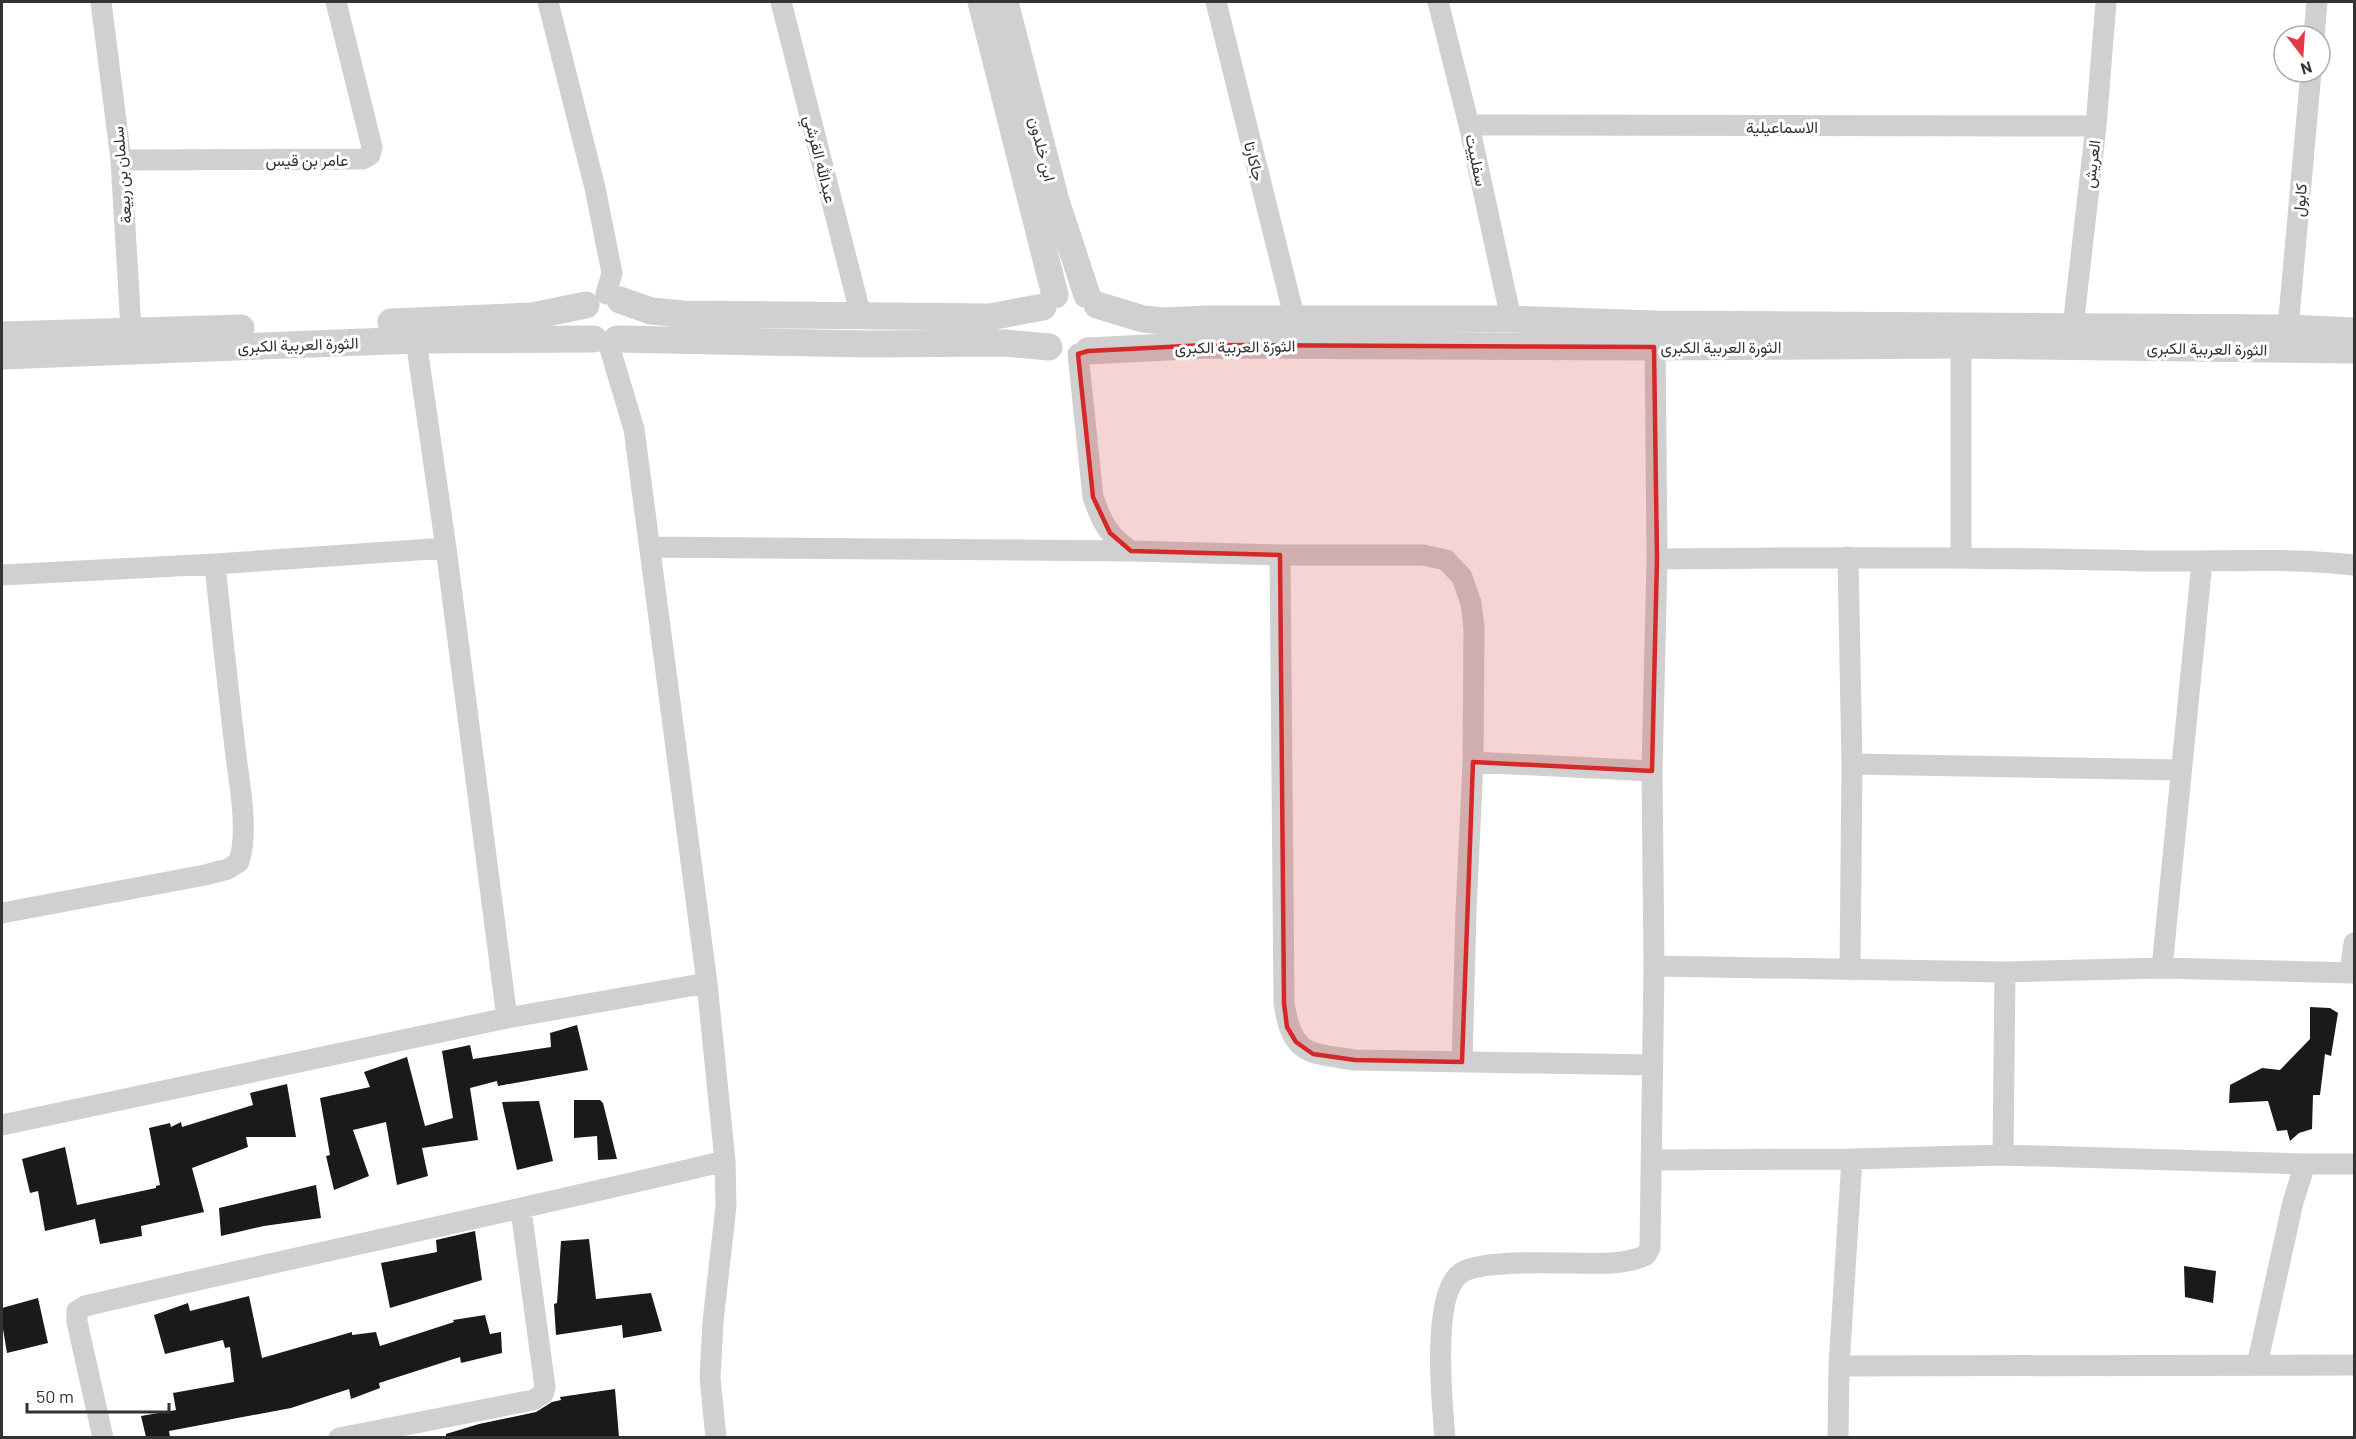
<svg xmlns="http://www.w3.org/2000/svg" width="2356" height="1439" viewBox="0 0 2356 1439" font-family="Barlow,Vazirmatn,sans-serif">
<rect width="100%" height="100%" fill="#fff"/>
<path fill="#1a1a1a" d="M2310,1007L2330,1008L2338,1013L2331,1056L2325,1054L2320,1095H2313L2312,1129L2299,1133L2290,1141L2287,1130L2277,1131L2268,1101L2229,1103L2230,1085L2262,1068L2280,1070L2310,1039Z
M577,1025L588,1070L498,1086L497,1081L470,1088L478,1140L422,1148L428,1176L397,1185L386,1122L353,1130L369,1176L334,1190L326,1156L330,1155L320,1098L370,1087L364,1072L407,1057L425,1126L453,1118L442,1051L470,1045L473,1059L551,1047L550,1033Z
M287,1084L296,1137H246L248,1147L192,1168L204,1212L141,1226L142,1236L100,1244L95,1219L45,1231L38,1191L30,1193L22,1159L65,1147L77,1205L156,1188V1186L160,1185L149,1128L170,1123L171,1127L181,1122L182,1127L253,1105L250,1093Z
M574,1100H600L603,1103L617,1159L598,1160L597,1136L574,1138Z
M539,1101L553,1161L517,1170L502,1102Z
M316,1185L321,1218L264,1226L221,1236L219,1208Z
M475,1231L482,1280L390,1308L381,1263L437,1252L436,1240Z
M589,1239L596,1299L651,1293L662,1331L623,1338L622,1325L556,1335L554,1304L557,1303L561,1241Z
M2184,1266L2216,1271L2213,1303L2185,1297Z
M249,1296L262,1358L352,1332V1335L376,1332L380,1346L454,1322L453,1320L485,1315L490,1334L501,1332L502,1353L461,1363L460,1357L379,1383L380,1388L351,1399L349,1389L291,1408L169,1431L170,1437H146L141,1416L176,1410L173,1393L234,1382L230,1347L225,1348L223,1340L165,1354L154,1315L188,1303L190,1311Z
M38,1298L48,1343L7,1353L2,1323V1308Z
M615,1389L619,1437H446V1434L479,1424L536,1412L552,1402L561,1400L560,1397Z"/>
<g fill="none" stroke-linecap="round" stroke-linejoin="round">
<path stroke="#d0d0d0" stroke-width="21" d="M101,2L121,160L132,346
M548,2L595,188L612,273L606,294
M781,2L861,316
M1216,2L1295,320
M1438,2L1469,125L1511,319
M2314,36L2317,2
M1469,125L2096,126
M121,160L363,159L370,155L372,147L336,2
M2073,327L2096,126L2106,2
M2288,328L2311,72
M416,340L446,548L507,1018
M608,342L634,429L707,983L725,1161L726,1206L713,1322L710,1378L716,1438
M1078,354L1093,497C1101,521 1110,538 1131,551L1280,555H1423L1446,560L1462,577L1471,603L1474,628L1473,762L1466,911L1462,1062
M650,547L1131,551
M1280,555L1284,1003C1292,1056 1309,1053 1355,1060L1652,1065
M1848,557L1852,764L1850,970
M1961,557V345
M1657,559C1820,557 1983,557 2146,561C2216,562 2286,557 2354,565
M2,575L215,564L446,548
M1473,762L1652,771
M1852,764L2181,770
M2,913L205,875L228,869L239,862C249,829 239,782 235,748C228,687 221,625 215,564
M1654,966L2005,972L2162,968L2354,973
M2162,968L2202,562
M2350,973L2354,943
M2,1125L507,1018L707,983
M2003,1155L2005,972
M1652,1160L1852,1159L2003,1155L2305,1164
M2257,1365L2293,1202L2305,1164H2354
M1839,1366L2354,1365
M103,1438L77,1322V1311L85,1306C298,1256 512,1212 725,1161
M339,1438L533,1400L543,1394L545,1387L521,1210
M1445,1438C1442,1404 1431,1293 1461,1273C1480,1260 1545,1263 1570,1263C1594,1263 1623,1266 1646,1255L1650,1248L1654,966L1652,771L1657,559L1655,334
M1838,1438L1839,1366L1852,1159"/>
<path stroke="#d0d0d0" stroke-width="27" d="M981,2L1055,295
M1005,2L1056,201L1087,295
M620,300L651,311L684,314L990,317L1043,307
M1097,305L1143,319L1164,321L1206,319H1511L1656,324L2288,328L2354,331
M391,322L532,316L586,305
M2,335L241,328
M617,339L867,344L1005,343L1049,347
M1088,351L1206,345L1654,347L1961,345L2354,350
M2,356L416,340L594,339"/>
</g>
<path fill="#d62828" fill-opacity="0.2" stroke="#d62828" stroke-width="4.5" stroke-linejoin="round" d="M1206,345L1654,347L1657,559L1652,771L1473,762L1462,1062L1355,1060L1313,1054L1296,1042L1287,1027L1284,1003L1280,555L1131,551L1110,533L1093,497L1078,354L1088,351Z"/>
<g text-anchor="middle" dominant-baseline="central" stroke-width="6" stroke-linejoin="round" paint-order="stroke">
<g font-size="16" fill="#333" stroke="#fff">
<text x="1782" y="126">الاسماعيلية</text>
<text transform="translate(1043 149) rotate(76)">ابن خلدون</text>
<text x="307" y="159">عامر بن قيس</text>
<text transform="translate(821 159) rotate(76)">عبدالله القرشي</text>
<text transform="translate(1477 160) rotate(78)">سفلييت</text>
<text transform="translate(1255 161) rotate(76)">جاكارتا</text>
<text transform="translate(2091 164) rotate(-83)">العريش</text>
<text transform="translate(121 175) rotate(-95)">سلمان بن ربيعة</text>
<text transform="translate(2299 200) rotate(-85)">كابول</text>
<text transform="translate(298 344) rotate(-2)">الثورة العربية الكبرى</text>
<text transform="translate(1235 346) rotate(-1)">الثورة العربية الكبرى</text>
<text x="1721" y="346">الثورة العربية الكبرى</text>
<text transform="translate(2207 348) rotate(1)">الثورة العربية الكبرى</text>
</g>
</g>
<rect width="2356" height="1439" fill="none" stroke="#333333" stroke-width="6"/>
<g transform="translate(2302 54) rotate(163)"><circle r="28" fill="#ffffff" stroke="#adadad" stroke-width="1.5"/>
<path d="M0-4.5L10 22L0 15L-10 22Z" fill="#e63946"/>
<text y="-9" font-size="16" font-weight="bold" text-anchor="middle" fill="#333333">N</text>
</g>
<path d="M27 1403v9h142v-9" fill="none" stroke="#333333" stroke-width="3"/>
<text x="36" y="1403" font-size="18" fill="#333333" stroke="#ffffff" stroke-width="4.5" paint-order="stroke">50 m</text>
</svg>
